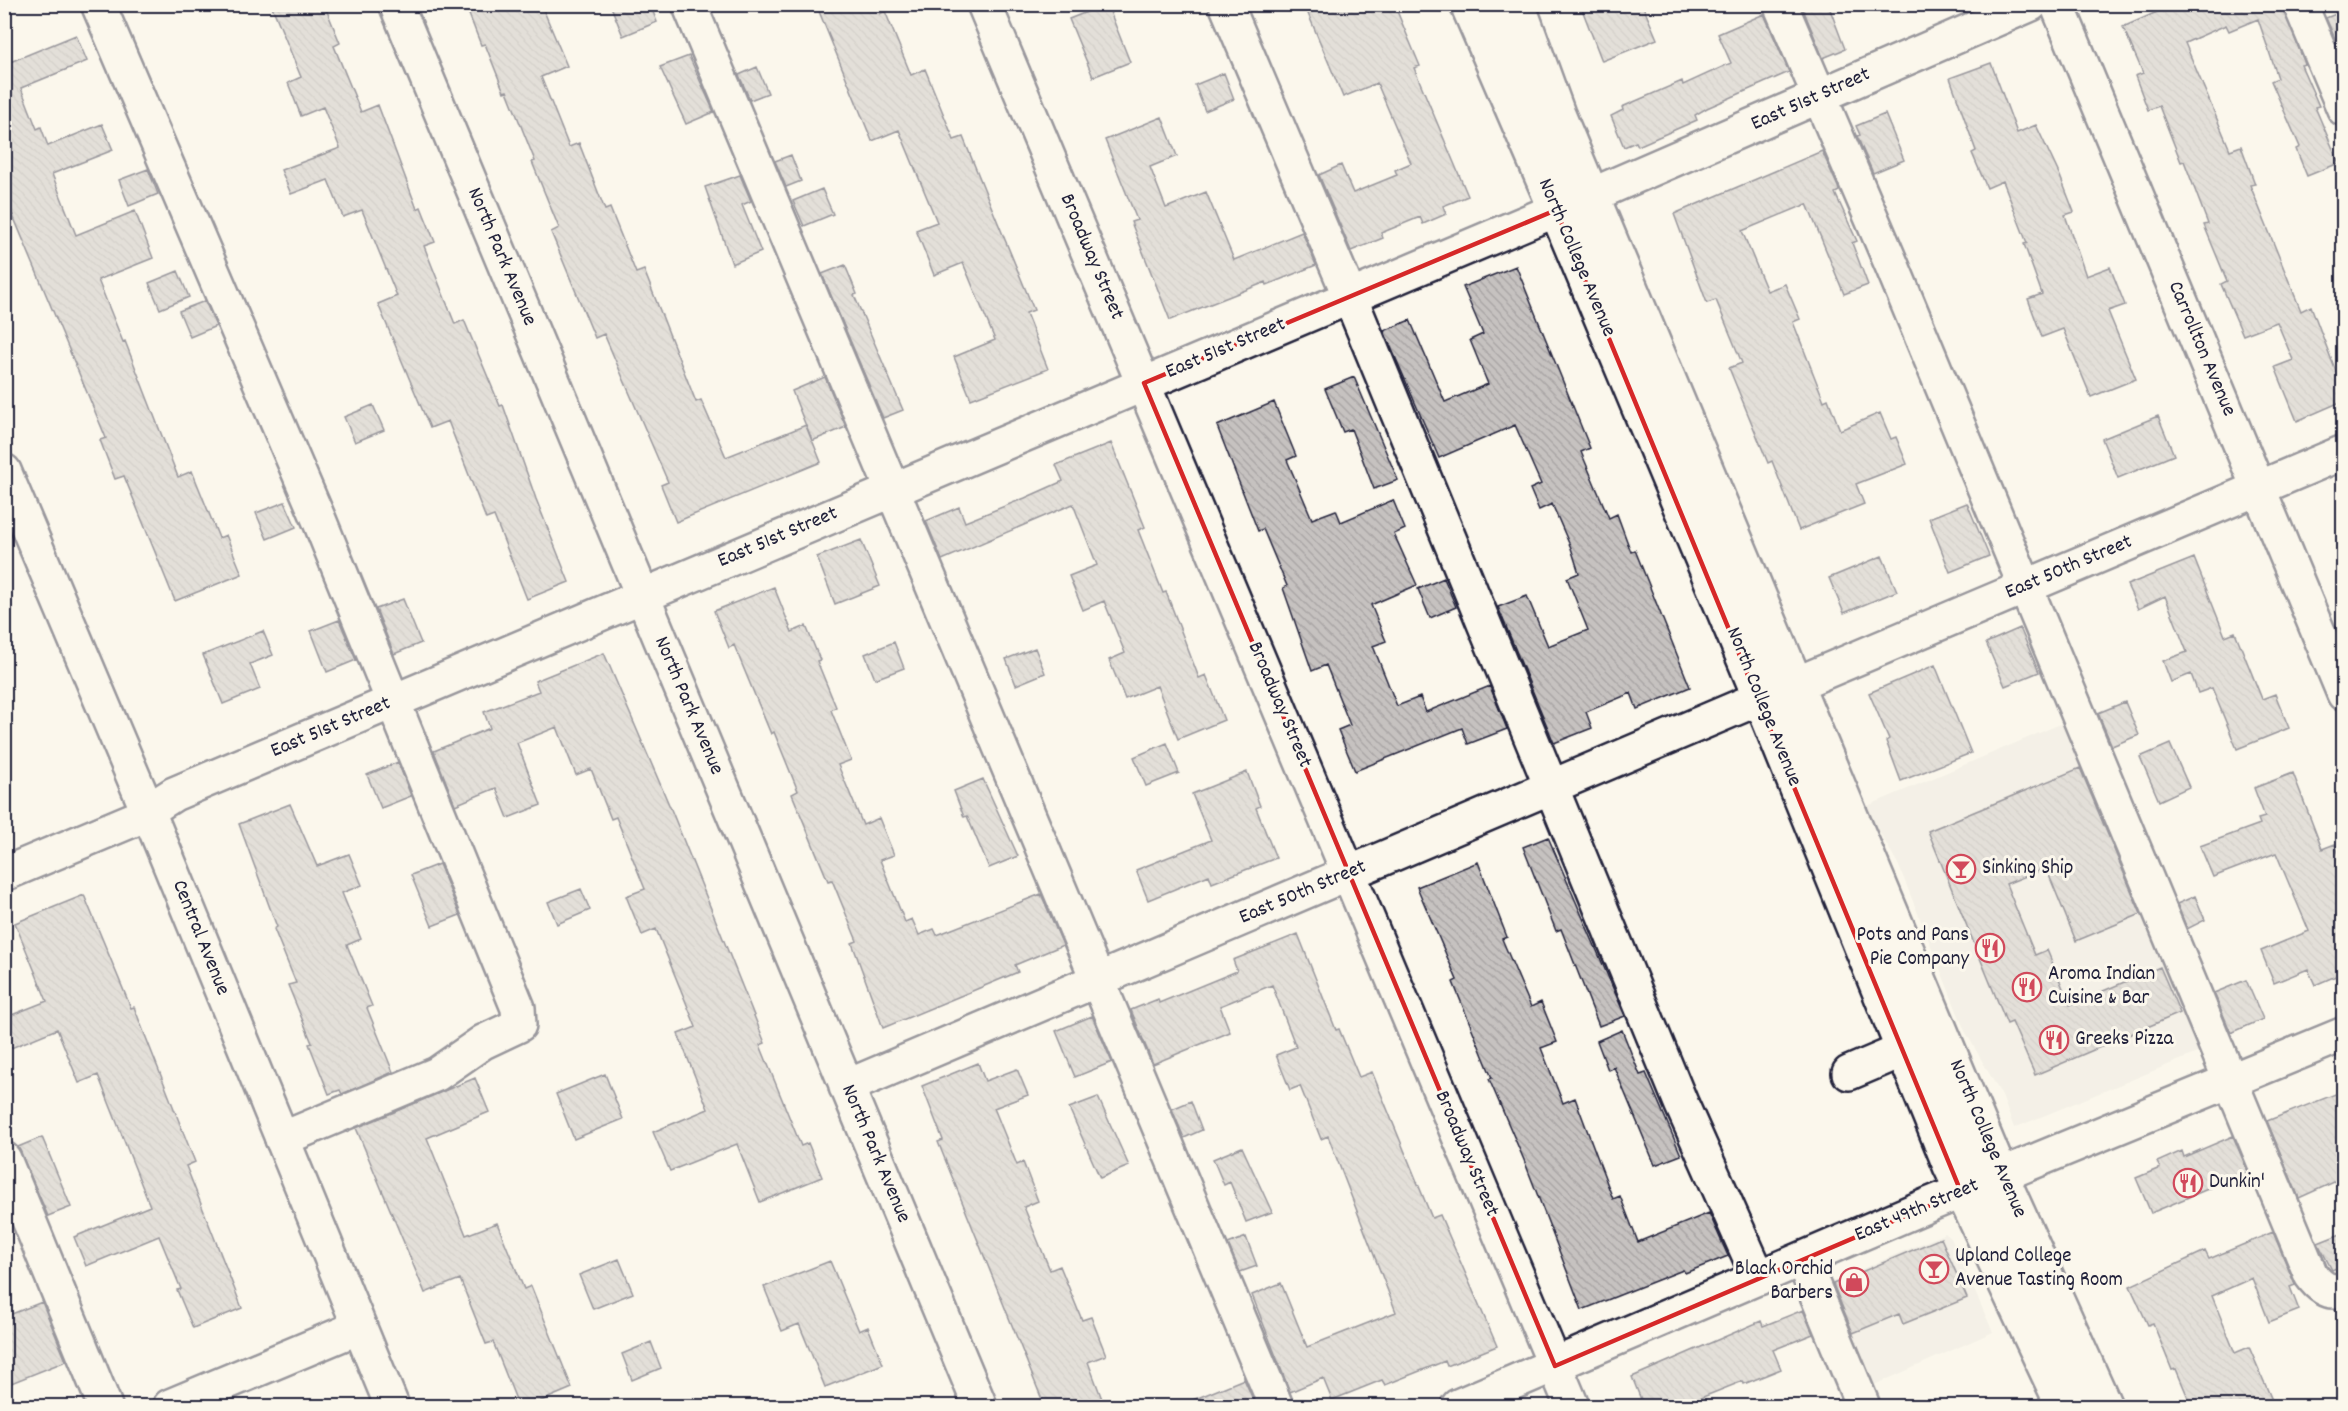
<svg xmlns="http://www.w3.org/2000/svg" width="2348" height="1411" viewBox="0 0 2348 1411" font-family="Dekko,sans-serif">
<defs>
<pattern id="building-back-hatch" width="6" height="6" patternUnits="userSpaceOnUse" patternTransform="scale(1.5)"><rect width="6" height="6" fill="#c6c2c0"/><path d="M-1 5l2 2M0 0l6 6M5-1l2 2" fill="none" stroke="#aaa6a6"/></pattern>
</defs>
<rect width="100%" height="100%" fill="#fbf7ec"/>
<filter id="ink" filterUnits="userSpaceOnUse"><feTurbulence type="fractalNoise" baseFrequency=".0167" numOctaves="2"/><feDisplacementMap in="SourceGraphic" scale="12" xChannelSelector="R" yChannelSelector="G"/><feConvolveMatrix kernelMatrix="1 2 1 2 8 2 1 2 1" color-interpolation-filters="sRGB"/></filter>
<g filter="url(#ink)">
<path fill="#ebe7df" d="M2072,719L2202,1051L2014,1128L2002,1096L1965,1031L1898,864L1865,807Z
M1945,1233L1951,1238L1993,1332L1861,1391L1818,1288Z"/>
<path fill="url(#building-back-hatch)" stroke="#22223b" stroke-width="1.5" d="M271,4H324L340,43L334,46L361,112L378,105L417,209L421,207L435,242L424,246L455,324L464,320L500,406L503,405L536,499L569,582L527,599L494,516L486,519L448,421L430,428L378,304L397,296L362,210L343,217L328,180L291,194L281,170L340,148L323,107L301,116L288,83L301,77Z
M465,4H541L567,66L541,77L569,147L579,143L605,210L610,208L636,273L644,270L696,402L701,400L726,457L806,425L821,462L676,522L661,485L668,482L604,334L595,338L551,232L559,228L532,162L535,161L507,91L504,92L485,44L481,45Z
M610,4H650L657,22L623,36Z
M816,4H876L880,14L885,11L911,75L925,69L954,140L963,137L989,201L1034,310L1026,313L1048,369L971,399L954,357L995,340L963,263L934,275L916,230L937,222L899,130L872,141Z
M1107,4L1130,62L1093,77L1069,19Z
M1304,4H1394L1420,66L1414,68L1468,196L1443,206L1446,214L1423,224L1420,217L1381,233L1383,238L1351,251L1319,175L1341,165L1353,193L1397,175L1395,170L1411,163L1377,83L1343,97Z
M1580,4H1642L1657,39L1602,61Z
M1801,4H1828L1845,49L1823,58Z
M2175,4H2282L2305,64L2301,65L2319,106L2315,107L2339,163L2307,176L2296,149L2300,147L2271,81L2278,78L2258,19L2229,31L2226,25L2185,43L2230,150L2241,146L2255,184L2250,185L2301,311L2311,306L2343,390V401L2297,421L2275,367L2293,360L2277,322L2243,335L2221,284L2227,281L2204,225L2208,224L2184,161L2181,162L2159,106L2148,110L2135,76L2143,73L2123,27Z
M2343,11V48L2340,50L2326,18Z
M1764,14L1789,72L1707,108L1695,115L1697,120L1638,146L1636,142L1624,147L1611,116L1623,110L1622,107L1682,81L1683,85L1731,63L1718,34Z
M76,35L87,61L21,88L37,129L41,127L48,146L102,124L113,150L52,174L76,235L135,211L153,258L98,280L123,342L125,341L178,477L192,471L219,538L226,535L242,574L175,601L124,476L115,479L100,440L106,438L4,194V51L10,62Z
M689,56L714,112L686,124L660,67Z
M1991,63L2017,133L2036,125L2060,176L2074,212L2065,215L2086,276L2110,267L2125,305L2108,311L2136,379L2091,397L2063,329L2042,337L2028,299L2042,294L2024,244L2027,243L2003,181L1987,188L1972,153L1976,151L1950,78Z
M757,67L768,93L750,100L739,75Z
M1224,73L1234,99L1205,111L1195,85Z
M1885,114L1904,160L1873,173L1857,136L1860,135L1856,126Z
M1162,117L1177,156L1150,167L1166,208L1206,192L1234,260L1302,232L1316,265L1267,285L1266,282L1170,320L1131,222L1137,220L1105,140Z
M1822,151L1838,187L1839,191L1835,193L1857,241L1852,243L1868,285L1844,294L1807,204L1742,231L1767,291L1785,284L1800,319L1793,322L1824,401L1828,399L1840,430L1880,413L1891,439L1896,437L1907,464L1856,484L1864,504L1799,530L1772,461L1768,463L1729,368L1742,363L1716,300L1707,303L1674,214Z
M791,155L801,181L786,187L775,161Z
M148,169L158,194L129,206L119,180Z
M740,175L751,201L742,205L761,252L732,264L705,187Z
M822,189L833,214L804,226L793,201Z
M845,265L857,294L854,295L903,410L883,418L822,274Z
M1516,266L1590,448L1581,452L1609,518L1617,514L1631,552L1635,550L1690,687L1637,709L1631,693L1586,712L1592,728L1554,743L1498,607L1527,596L1548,646L1588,630L1567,578L1579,573L1571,548L1552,504L1539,510L1530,489L1541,484L1515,425L1439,458L1384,331L1410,320L1445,402L1488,384L1470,340L1483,334L1463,287Z
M178,271L189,297L160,309L149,283Z
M205,301L216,326L190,337L179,311Z
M825,377L846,427L812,441L792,391Z
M1354,377L1398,480L1374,489L1351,429L1343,432L1325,389Z
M1274,402L1296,456L1287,460L1312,519L1336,510L1341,522L1393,500L1405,529L1394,534L1417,585L1371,605L1386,641L1373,646L1397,706L1420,697L1426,712L1490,686L1507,729L1468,744L1462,728L1355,771L1338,730L1350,725L1326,665L1312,671L1283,588L1287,586L1263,529L1258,531L1217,426Z
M373,405L384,430L355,442L344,417Z
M2158,416L2174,455L2118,478L2102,439Z
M1111,443L1145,527L1138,530L1163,593L1166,592L1199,678L1206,675L1224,720L1178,739L1157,686L1125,699L1109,660L1125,653L1104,601L1083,610L1069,576L1097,565L1073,504L942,560L926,521L959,507L965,522L1025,498L1063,481L1056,465Z
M285,502L296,527L267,539L256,513Z
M1967,503L1989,556L1950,572L1929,518Z
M861,540L880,586L835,604L817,557Z
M1882,556L1897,591L1844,613L1829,578Z
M2194,558L2225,636L2235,632L2262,699L2275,694L2289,728L2237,749L2212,688L2198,693L2191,674L2171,682L2163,661L2187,652L2165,596L2138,609L2127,585Z
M1444,578L1456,607L1430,618L1418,589Z
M774,587L792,632L806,626L820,660L817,661L836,707L831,710L851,760L838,765L863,825L879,818L894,855L880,860L905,922L912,919L919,935L934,929L937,935L1041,894L1063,945L1015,965L1018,972L883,1028L852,943L857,941L832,880L828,881L792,794L798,791L774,732L771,734L734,645L729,648L714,611Z
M403,599L421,643L394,654L376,609Z
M339,620L356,660L327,672L311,631Z
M2020,628L2039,672L2005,686L1986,643Z
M263,631L273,655L250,664L260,689L223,704L203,655Z
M894,642L904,668L875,679L865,654Z
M1035,648L1045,673L1016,685L1006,659Z
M604,653L673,814L765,1043L760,1045L801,1146L808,1143L822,1177L760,1202L737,1144L670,1171L653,1132L708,1109L678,1034L696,1027L656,929L642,935L626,896L645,889L616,817L611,819L591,769L576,775L557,727L517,743L541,805L508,818L496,788L455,805L434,751L490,728L484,712L539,691L535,681Z
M1935,665L1971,753L1901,781L1886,741L1889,739L1869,693Z
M2125,702L2139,735L2112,746L2098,713Z
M1167,743L1179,773L1146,786L1134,757Z
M2170,744L2189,787L2159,801L2140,757Z
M398,762L411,796L381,808L367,775Z
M2080,768L2141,914L2076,941L2046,868L2006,884L2035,955L2047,950L2070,1005L2160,967L2180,1013L2035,1075L2012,1022L2007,1024L1928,831Z
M1247,772L1260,806L1256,808L1276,858L1212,883L1209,875L1148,900L1136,870L1211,840L1192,794Z
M2293,773L2322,849L2335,844L2343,864V973L2315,985L2308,969L2274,983L2261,951L2309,931L2276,853L2213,877L2200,846L2260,824L2258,819L2265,817L2254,788Z
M983,779L1018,856L989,868L967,816L964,817L954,791Z
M290,804L317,866L349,854L362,885L342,893L361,939L347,945L372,1006L367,1008L393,1072L342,1094L340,1090L329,1094L309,1044L312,1043L288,985L296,983L274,929L277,927L239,824Z
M1548,837L1625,1016L1599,1026L1561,929L1556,931L1523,847Z
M1478,862L1507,937L1502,939L1531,1007L1541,1002L1557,1042L1541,1048L1563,1103L1575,1098L1613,1199L1620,1196L1638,1242L1709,1213L1728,1256L1685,1273L1683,1270L1582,1310L1524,1160L1489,1079L1492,1078L1453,982L1457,980L1417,887Z
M439,864L460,915L432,926L411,875Z
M581,889L590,910L557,924L548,902Z
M84,895L131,1008L134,1007L195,1162L186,1166L242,1308L193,1328L177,1290L181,1289L159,1236L86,1266L74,1237L150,1206L98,1075L79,1083L57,1029L4,1051V1018L47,1001L15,923Z
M2195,896L2205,920L2187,929L2177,904Z
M1298,934L1336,1030L1339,1029L1359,1077L1372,1072L1432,1218L1440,1215L1497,1346L1447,1366L1445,1361L1385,1385L1382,1380L1332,1400L1323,1378L1290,1392L1252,1295L1281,1283L1307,1347L1396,1312L1328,1136L1321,1139L1300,1086L1290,1090L1276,1055L1296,1047L1272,985L1220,1006L1230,1032L1153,1064L1131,1010L1158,999L1159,1003L1237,971L1233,960Z
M2246,980L2263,1019L2231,1033L2214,993Z
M1092,1016L1112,1062L1075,1077L1056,1031Z
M1622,1030L1640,1075L1646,1073L1681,1155L1655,1165L1614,1067L1608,1070L1597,1041Z
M978,1063L985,1081L1017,1069L1028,1095L994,1108L1017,1165L1023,1162L1038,1201L1024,1207L1050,1270L1060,1266L1082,1320L1091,1317L1106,1355L1088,1362L1105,1407H1045L938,1142L943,1140L922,1086Z
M605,1074L623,1119L574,1139L556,1094Z
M475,1078L489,1112L427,1138L466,1235L497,1223L524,1289L531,1286L572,1388L527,1407H519L493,1342L486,1344L460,1279L425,1293L356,1128Z
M2343,1091V1178L2299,1198L2267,1121Z
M1098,1097L1129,1166L1100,1178L1069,1108Z
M1191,1101L1202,1130L1184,1138L1172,1109Z
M2233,1136L2248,1172L2151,1213L2136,1178L2160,1168L2157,1162L2182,1151L2184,1157Z
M42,1137L71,1207L48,1216L18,1147Z
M1242,1147L1272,1212L1246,1222L1230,1182L1224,1185L1213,1159Z
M2273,1232L2295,1285L2290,1287L2299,1310L2269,1322L2252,1278L2212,1296L2235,1353L2249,1347L2275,1407H2192L2176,1369L2172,1370L2153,1323L2148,1325L2130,1286L2205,1251L2209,1259Z
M2343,1233V1265L2332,1270L2318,1243Z
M1246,1237L1257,1266L1240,1272L1228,1244Z
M1941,1238L1967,1298L1903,1324L1899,1314L1853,1333L1833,1284Z
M619,1259L633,1293L593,1309L579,1275Z
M830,1261L859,1331L868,1327L883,1364L825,1387L799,1324L782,1331L764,1287Z
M42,1302L66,1361L4,1386V1317Z
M1803,1310L1813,1334L1773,1350L1781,1369L1744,1384L1743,1381L1678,1407H1644L1632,1377L1761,1321L1763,1326Z
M651,1342L661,1368L632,1380L622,1354Z
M1244,1379L1256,1406L1178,1407V1406Z"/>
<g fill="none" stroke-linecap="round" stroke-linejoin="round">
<g stroke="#22223b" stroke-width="38">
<path id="minor" d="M98,4L320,522L518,1008L519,1025L483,1042L437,1074L282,1139
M396,4L980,1406
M689,4L1276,1406
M984,4L1572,1406
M1226,4L1350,297L1681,1103L1759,1278
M1495,4L1498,18L1553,156L1971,1158L2014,1260L2083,1406
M1780,4L1893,268L2311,1275C2319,1286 2329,1295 2344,1289
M2057,4L2344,694
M2300,4L2344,109
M1592,195L2031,4
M1796,684L2344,452
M4,874L135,819L174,794L1556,210
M1849,1073L1903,1050
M846,1087L1760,698
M4,1159L105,1406
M1802,1259L1863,1406
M170,1406L359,1327
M1458,1406L1928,1205L2344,1034"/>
</g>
<g stroke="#22223b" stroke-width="38">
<path id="major" d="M1467,4L1556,210L1760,698L1950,1166L2063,1406
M1518,4L1558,114L2001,1175L2105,1406
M4,471L147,809L392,1406"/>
</g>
<use href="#minor" stroke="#fbf7ec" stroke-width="33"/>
<use href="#major" stroke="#fbf7ec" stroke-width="33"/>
</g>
</g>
<path d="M0 0H2348V1411H0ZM1556,210L1961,1192L1555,1366L1144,383Z" fill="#fbf7ec" fill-opacity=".55" fill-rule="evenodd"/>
<path fill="none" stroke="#d62828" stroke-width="4.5" stroke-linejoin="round" d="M1556,210L1961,1192L1555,1366L1144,383Z"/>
<defs>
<g id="bar-ring" transform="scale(1.5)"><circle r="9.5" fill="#fbf7ec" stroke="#d1495b" stroke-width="1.5"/><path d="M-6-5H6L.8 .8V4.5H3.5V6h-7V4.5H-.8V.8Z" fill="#d1495b"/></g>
<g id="restaurant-ring" transform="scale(1.5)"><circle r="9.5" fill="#fbf7ec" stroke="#d1495b" stroke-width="1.5"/><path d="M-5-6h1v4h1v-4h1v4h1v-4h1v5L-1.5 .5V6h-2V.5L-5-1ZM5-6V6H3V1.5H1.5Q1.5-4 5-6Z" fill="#d1495b"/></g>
<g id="shop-ring" transform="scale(1.5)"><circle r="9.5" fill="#fbf7ec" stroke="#d1495b" stroke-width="1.5"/><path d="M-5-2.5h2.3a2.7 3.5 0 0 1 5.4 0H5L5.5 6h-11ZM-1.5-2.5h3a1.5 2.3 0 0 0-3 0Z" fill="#d1495b"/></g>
</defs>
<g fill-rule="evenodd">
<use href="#bar-ring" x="1961" y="869"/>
<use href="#restaurant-ring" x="1990" y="948"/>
<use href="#restaurant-ring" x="2027" y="987"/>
<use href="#restaurant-ring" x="2054" y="1040"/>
<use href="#restaurant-ring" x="2188" y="1183"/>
<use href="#bar-ring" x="1934" y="1269"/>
<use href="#shop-ring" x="1854" y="1282"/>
</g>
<g text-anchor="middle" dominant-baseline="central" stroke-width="6" stroke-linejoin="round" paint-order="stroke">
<g font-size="21" fill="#22223b" stroke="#fbf7ec">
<text transform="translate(1811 100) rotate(-24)">East 51st Street</text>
<text transform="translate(501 257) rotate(67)">North Park Avenue</text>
<text transform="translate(1091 257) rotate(67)">Broadway Street</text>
<text transform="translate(1576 258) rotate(67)">North College Avenue</text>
<text transform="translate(1226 349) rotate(-23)">East 51st Street</text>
<text transform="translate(2201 349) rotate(67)">Carrollton Avenue</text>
<text transform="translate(778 538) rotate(-23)">East 51st Street</text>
<text transform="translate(2069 568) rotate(-23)">East 50th Street</text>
<text transform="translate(1279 705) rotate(67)">Broadway Street</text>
<text transform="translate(688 706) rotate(67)">North Park Avenue</text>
<text transform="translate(1763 707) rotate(68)">North College Avenue</text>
<text transform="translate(331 728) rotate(-23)">East 51st Street</text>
<text transform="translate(1303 893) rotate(-23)">East 50th Street</text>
<text transform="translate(200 938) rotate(68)">Central Avenue</text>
<text transform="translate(1987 1139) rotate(67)">North College Avenue</text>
<text transform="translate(875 1154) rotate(67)">North Park Avenue</text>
<text transform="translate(1466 1154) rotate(67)">Broadway Street</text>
<text transform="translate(1917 1211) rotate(-23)">East 49th Street</text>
</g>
<g font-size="21" fill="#22223b" stroke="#fbf7ec" text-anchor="start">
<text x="1982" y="869">Sinking Ship</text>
<text x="1969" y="936" text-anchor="end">Pots and Pans<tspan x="1969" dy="24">Pie Company</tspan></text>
<text x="2048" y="975">Aroma Indian<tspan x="2048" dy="24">Cuisine &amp; Bar</tspan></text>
<text x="2075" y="1040">Greeks Pizza</text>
<text x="2209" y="1183">Dunkin'</text>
<text x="1955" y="1257">Upland College<tspan x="1955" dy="24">Avenue Tasting Room</tspan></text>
<text x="1833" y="1270" text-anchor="end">Black Orchid<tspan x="1833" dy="24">Barbers</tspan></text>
</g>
</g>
<rect width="2348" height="1411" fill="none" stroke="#fbf7ec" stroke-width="24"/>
<rect x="12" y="12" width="2324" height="1387" fill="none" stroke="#22223b" stroke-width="2" filter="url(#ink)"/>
</svg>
